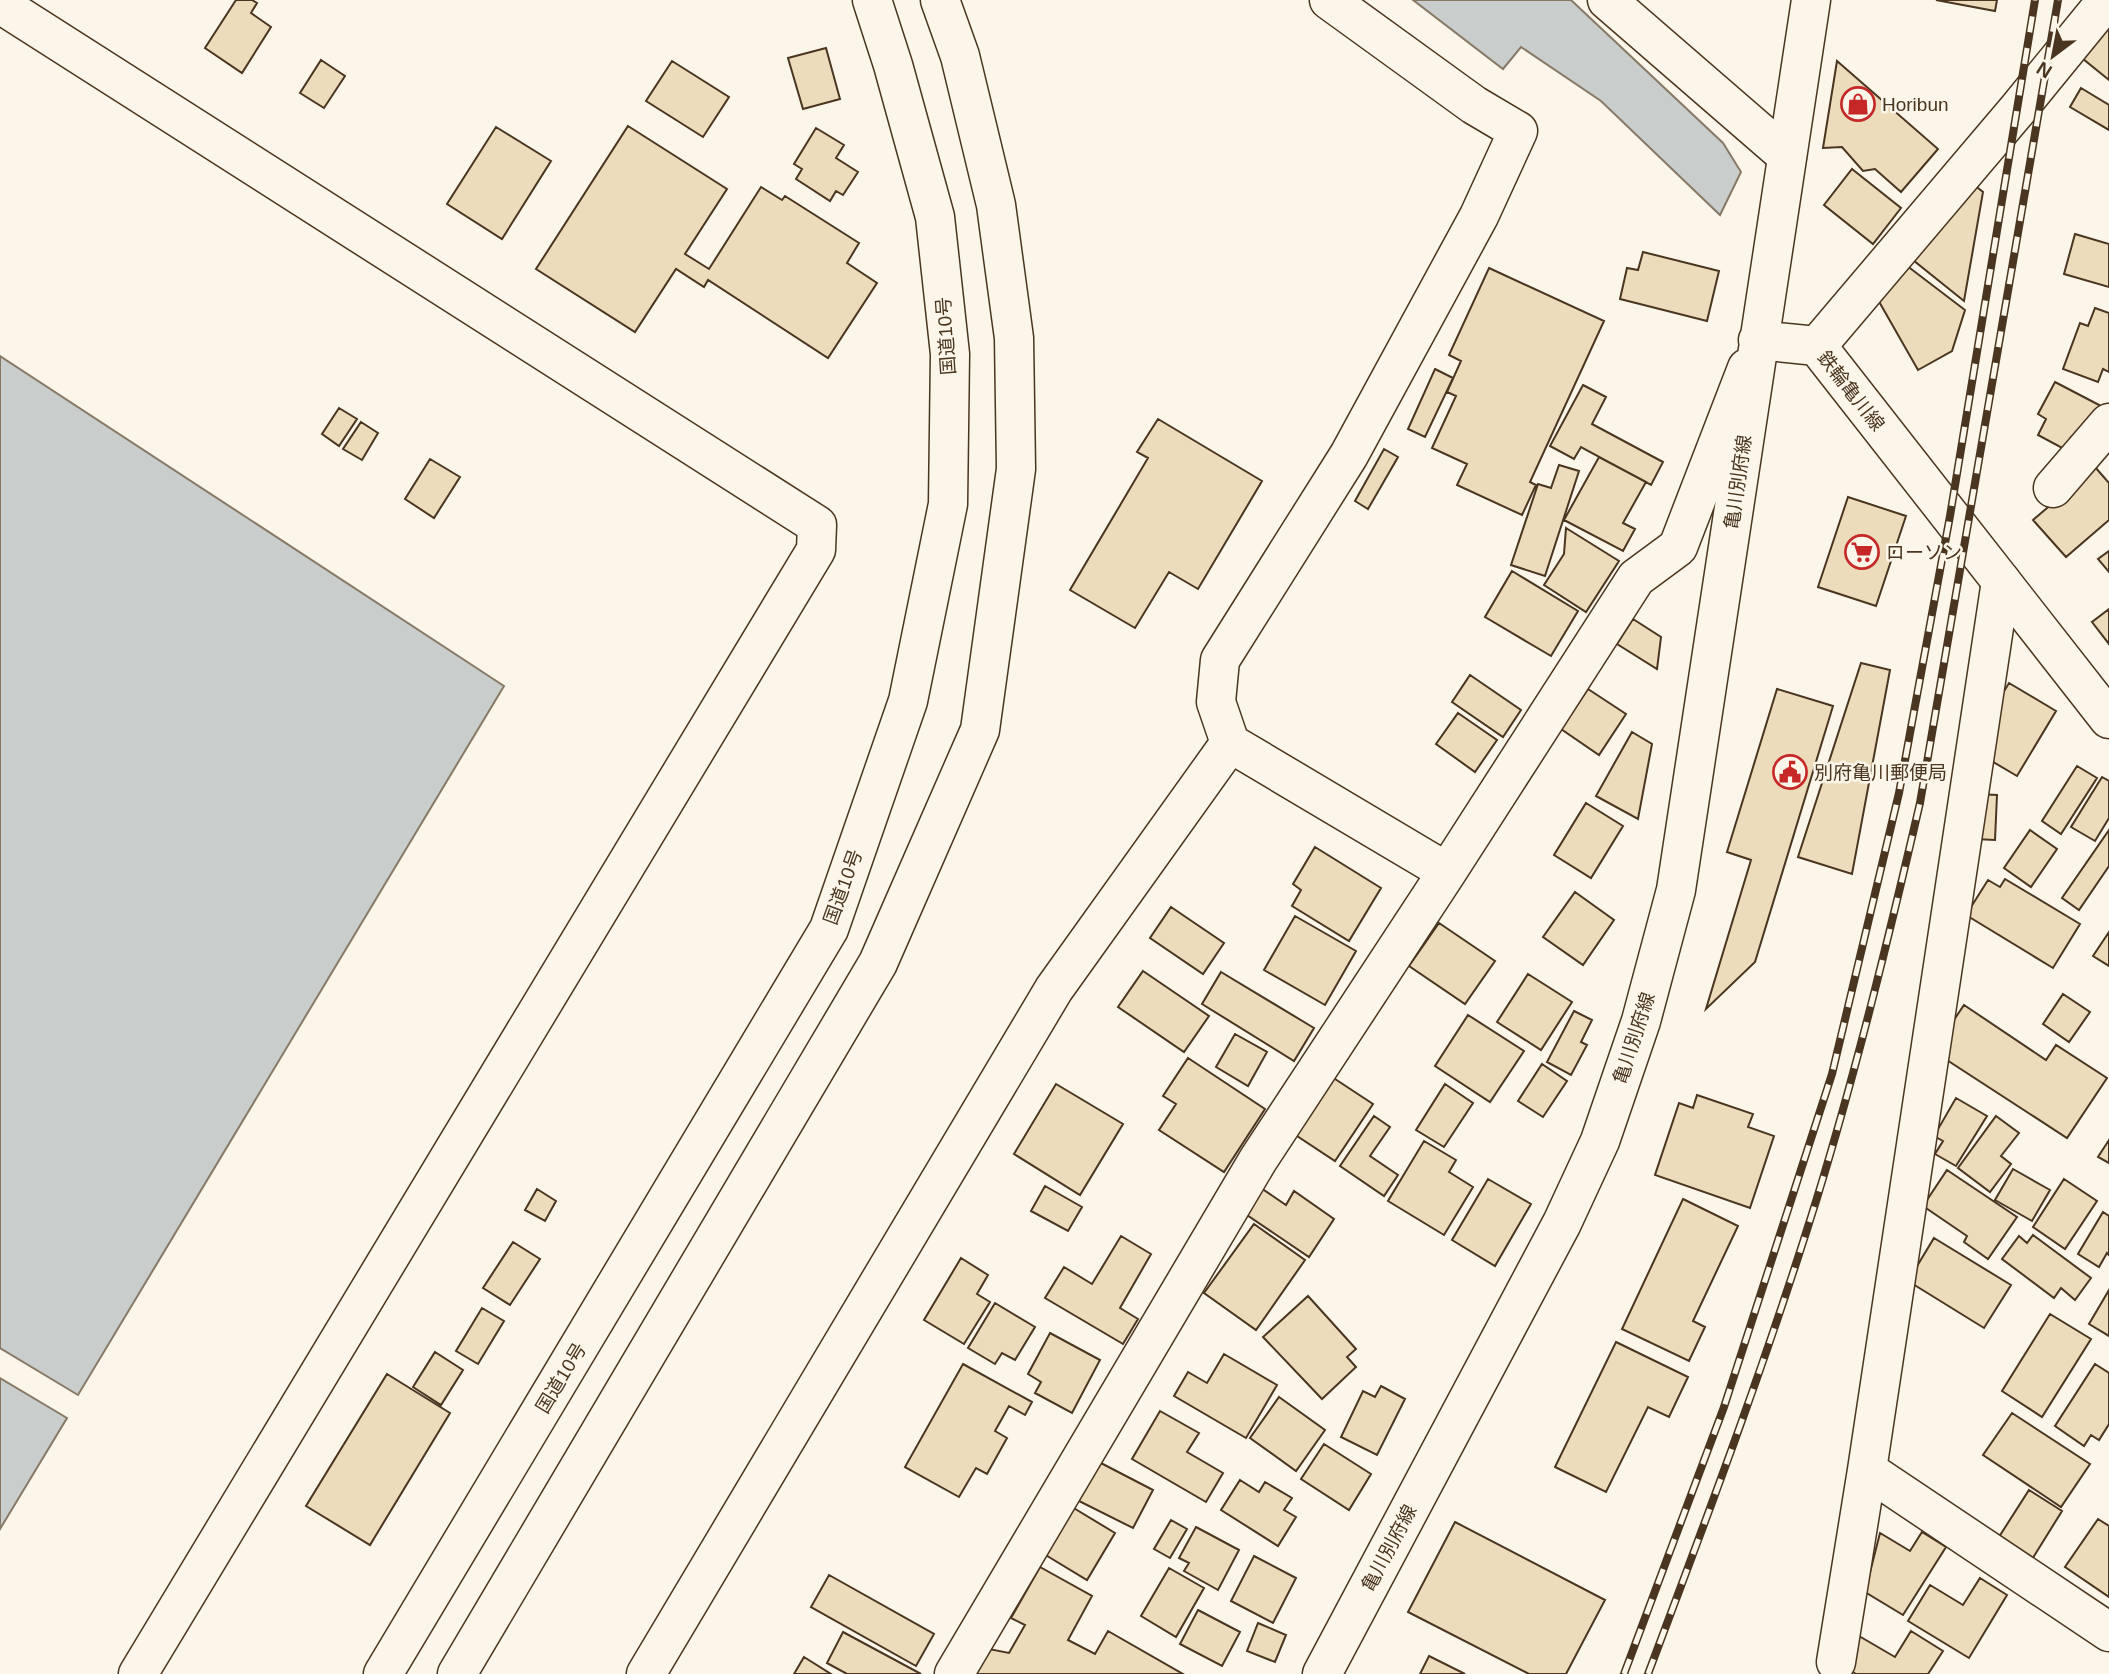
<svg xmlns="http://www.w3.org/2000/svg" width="2109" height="1674" viewBox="0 0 2109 1674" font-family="Helvetica,'Noto Sans JP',sans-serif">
<rect width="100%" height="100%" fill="#fbf6e9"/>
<path fill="#c9cecd" stroke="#887966" stroke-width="2" d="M1413,0H1571L1723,143L1741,172L1720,215L1601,101L1521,47L1503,69Z
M0,356L504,686L78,1395L0,1348Z
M0,1378L67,1418L0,1529Z"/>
<path fill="#ecdcbc" stroke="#4a3520" stroke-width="2" d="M236,0H252L257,3L251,13L271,27L242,73L205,48Z
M1936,0H1997L1995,11Z
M2109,15V80L2077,54Z
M826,48L840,99L803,109L788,58Z
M321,60L345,76L324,108L300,93Z
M672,61L729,97L703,137L646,101Z
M1837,61L1938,149L1901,192L1875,169L1863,171L1842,147L1823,148Z
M2081,88L2109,105V130L2070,107Z
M628,126L727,189L685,254L709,269L761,187L782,200L785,196L859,243L847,263L877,283L828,358L708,280L704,287L676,269L635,332L536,269Z
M496,127L551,161L502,239L447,204Z
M816,128L844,145L836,158L858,172L843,195L836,191L830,201L796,179L802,169L794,164Z
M1852,169L1901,208L1873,244L1824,205Z
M1969,181L1983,192L1964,301L1908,256Z
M2075,234L2109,244V287L2064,274Z
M1643,252L1719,271L1707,321L1620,299L1627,268L1638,270Z
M1898,259L1965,310L1952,351L1918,370L1873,291Z
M1489,268L1604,321L1530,482L1536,485L1522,515L1457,485L1467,464L1432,448L1456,396L1447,392L1461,361L1449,355Z
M2095,308L2109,313V372L2103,369L2098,382L2063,369L2080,323L2088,326Z
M1435,369L1453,378L1425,437L1408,429Z
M2055,382L2101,406L2081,442L2071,437L2064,449L2038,435L2046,419L2038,414Z
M1583,385L1606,397L1592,424L1663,462L1651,485L1581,447L1574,459L1550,446Z
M339,408L357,419L339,446L322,434Z
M1158,419L1262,481L1198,589L1169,572L1135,628L1070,590L1148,458L1137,452Z
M361,422L378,433L362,460L343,449Z
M1384,449L1398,457L1368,509L1355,501Z
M1599,457L1646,482L1623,523L1635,529L1623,551L1564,520Z
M430,459L460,477L434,518L405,499Z
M1559,465L1579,471L1545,576L1511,565L1538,484L1551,488Z
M2095,467L2109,483V520L2066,557L2033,520Z
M1848,497L1906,516L1876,606L1818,587Z
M1566,528L1619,561L1586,612L1544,585L1564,554Z
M2109,551V572L2098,559Z
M1512,571L1578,611L1551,656L1485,617Z
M2109,609V644L2092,622Z
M1633,619L1661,637L1657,669L1617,644Z
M1861,663L1890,670L1852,874L1798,857Z
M1470,675L1521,710L1503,737L1452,702Z
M2009,683L2056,711L2017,776L1983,756L1989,716Z
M1588,689L1626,714L1599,755L1561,729Z
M1777,689L1833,706L1755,962L1706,1009L1751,860L1727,852Z
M1458,713L1497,740L1475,772L1436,744Z
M1632,732L1652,744L1638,819L1596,796Z
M2077,766L2097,778L2061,834L2042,821Z
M2102,777L2109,781V818L2095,841L2071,827Z
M1978,794L1997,795L1995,840L1975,839Z
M1586,803L1623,826L1591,878L1554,855Z
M2030,830L2057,849L2031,887L2004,868Z
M2109,830V866L2079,910L2062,898Z
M1315,847L1381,888L1349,941L1292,906L1301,890L1293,884Z
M2005,879L2080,924L2053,968L1966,915L1988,880L2000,887Z
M1575,892L1614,920L1583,965L1543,937Z
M1171,907L1224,943L1203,974L1150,938Z
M1295,916L1356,951L1325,1005L1264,970Z
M1439,923L1495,961L1465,1004L1409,966Z
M2109,932V966L2093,956Z
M1143,971L1209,1016L1184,1052L1118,1007Z
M1221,972L1314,1028L1294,1061L1202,1004Z
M1528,974L1572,1002L1541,1050L1497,1022Z
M2063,994L2090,1012L2069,1042L2043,1024Z
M1964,1005L2046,1060L2056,1045L2107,1078L2067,1138L1933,1051Z
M1574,1011L1592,1020L1581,1042L1587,1045L1571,1075L1547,1062Z
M1468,1015L1524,1051L1490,1102L1435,1066Z
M1235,1034L1267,1052L1248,1086L1216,1067Z
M1188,1058L1265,1109L1224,1172L1159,1130L1176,1104L1163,1096Z
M1542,1064L1567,1081L1543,1117L1518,1101Z
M1332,1077L1373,1104L1335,1161L1294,1134Z
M1056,1084L1123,1124L1080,1195L1014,1154Z
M1445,1084L1473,1103L1444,1147L1416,1130Z
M1697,1095L1753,1114L1748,1127L1774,1136L1750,1208L1655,1175L1679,1103L1693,1108Z
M1956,1098L1987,1116L1956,1166L1935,1154L1943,1141L1934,1136Z
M1374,1116L1390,1127L1370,1156L1398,1175L1384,1196L1340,1166Z
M1996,1116L2019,1133L2001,1156L2011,1164L1990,1192L1958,1168Z
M2109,1140V1163L2098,1157Z
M1424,1141L1456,1160L1449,1172L1473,1187L1444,1235L1388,1201Z
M2013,1169L2050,1190L2032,1221L1995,1200Z
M1947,1170L2017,1217L1988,1259L1964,1242L1967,1236L1923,1206Z
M1488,1179L1531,1204L1495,1266L1452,1240Z
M2064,1179L2097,1201L2065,1249L2033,1227Z
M1045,1186L1082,1207L1068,1231L1031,1211Z
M1258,1186L1286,1205L1294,1191L1334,1219L1309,1257L1241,1211Z
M537,1189L556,1201L545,1221L525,1210Z
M1683,1199L1738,1226L1693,1321L1705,1327L1689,1361L1622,1329Z
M2103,1212L2109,1216V1255L2107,1253L2099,1267L2078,1254Z
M1254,1224L1305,1260L1256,1330L1204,1293Z
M2033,1235L2091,1278L2075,1300L2061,1288L2054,1298L2002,1259L2019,1236L2027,1243Z
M1121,1236L1151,1254L1120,1308L1138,1319L1123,1344L1045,1298L1064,1267L1092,1284Z
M1934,1238L2011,1285L1984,1328L1908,1281Z
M513,1242L540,1259L510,1305L483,1288Z
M961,1258L988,1275L977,1294L990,1302L964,1344L924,1320Z
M2109,1290V1336L2089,1324Z
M1308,1296L1356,1349L1347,1357L1356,1367L1322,1399L1263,1337Z
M995,1303L1035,1327L1015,1360L1002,1353L995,1364L968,1348Z
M482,1308L504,1321L478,1364L456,1351Z
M2050,1314L2091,1339L2042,1417L2002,1391Z
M1050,1333L1100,1360L1072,1413L1035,1393L1041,1382L1028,1374Z
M1616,1342L1688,1377L1669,1417L1648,1407L1606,1492L1555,1467Z
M435,1352L463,1370L441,1405L413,1387Z
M1224,1354L1277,1385L1246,1438L1174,1396L1188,1372L1207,1383Z
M963,1364L1032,1402L1025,1415L1009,1406L995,1431L1007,1438L987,1474L976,1468L959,1497L905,1467Z
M2095,1364L2109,1373V1424L2099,1440L2091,1435L2084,1446L2055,1426Z
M387,1374L450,1413L370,1545L306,1506Z
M1381,1386L1405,1399L1377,1455L1341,1437L1363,1391L1375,1397Z
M1279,1397L1325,1430L1296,1471L1250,1438Z
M1160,1411L1199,1433L1187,1452L1223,1473L1206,1502L1132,1459Z
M2012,1413L2090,1464L2061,1507L1983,1455Z
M1324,1444L1371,1474L1349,1510L1301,1479Z
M1097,1461L1153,1490L1133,1528L1077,1500Z
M1240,1480L1259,1492L1265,1482L1292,1498L1284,1510L1296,1517L1278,1546L1221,1510Z
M2029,1490L2062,1511L2031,1561L1997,1540Z
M1072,1507L1115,1533L1087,1580L1044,1554Z
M2098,1519L2109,1526V1597L2065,1567Z
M1171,1520L1187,1529L1170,1558L1154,1549Z
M1455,1522L1605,1600L1566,1674H1529L1408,1612Z
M1196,1527L1239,1550L1218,1590L1184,1571L1189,1563L1179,1558Z
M1922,1532L1946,1547L1903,1615L1865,1592L1880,1533L1910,1551Z
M1254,1556L1296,1578L1273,1623L1231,1601Z
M1040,1567L1092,1596L1068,1640L1095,1654L1108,1631L1183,1674H974L989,1649L1009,1653L1025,1625L1011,1618Z
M1169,1568L1204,1588L1176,1637L1141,1616Z
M829,1575L934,1634L916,1666L811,1607Z
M1980,1578L2007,1595L1969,1658L1908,1621L1930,1585L1963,1605Z
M1198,1610L1240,1632L1222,1666L1180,1644Z
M1258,1623L1286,1635L1275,1662L1247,1651Z
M1911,1631L1943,1651L1928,1674H1856L1842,1665L1859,1636L1895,1657Z
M843,1632L921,1674H847L827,1663Z
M1429,1656L1465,1674H1420Z
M804,1657L831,1674H794Z"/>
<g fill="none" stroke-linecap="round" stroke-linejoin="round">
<g stroke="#4a3520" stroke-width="41">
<path id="minor" d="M1329,0L1474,105L1518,131L1479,216L1349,455L1220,660L1216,702L1230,743L1447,872
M1607,0L1787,156
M0,4L817,525L816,550L138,1674
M2053,488L2109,423
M1867,1470L2109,1632
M1836,1662L1867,1470L2001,581
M646,1674L1054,989L1230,743
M954,1674L1258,1160L1447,872L1636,578L1678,547L1747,368"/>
</g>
<g stroke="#4a3520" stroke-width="41">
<path id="major" d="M1758,340L1817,346L2109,719
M1817,346L2018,109L2107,0
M1322,1674L1562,1223L1600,1141L1641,1021L1676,890L1811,0"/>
</g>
<g stroke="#4a3520" stroke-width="41">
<path id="highway" d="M383,1674L829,929L908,701L948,504L950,354L935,217L893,65L872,0
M457,1674L878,963L980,730L1016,469L1014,338L996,205L960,56L940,0"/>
</g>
<use href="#minor" stroke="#fbf6e9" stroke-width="38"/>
<use href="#major" stroke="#fbf6e9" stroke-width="38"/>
<use href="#highway" stroke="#fbf6e9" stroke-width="38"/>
<g stroke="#4a3520" stroke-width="8">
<path id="rail" d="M1624,1674L1724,1407L1832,1074L1899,793L1950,516L2035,0
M1648,1674C1707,1517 1767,1359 1817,1198C1857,1068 1889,936 1920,803L2058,0"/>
</g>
<use href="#rail" stroke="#fbf6e9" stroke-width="5" stroke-dasharray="16" stroke-linecap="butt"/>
</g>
<defs>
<g id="shop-ring" transform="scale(1.75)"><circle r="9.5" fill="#fbf6e9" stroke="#c62828" stroke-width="1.5"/><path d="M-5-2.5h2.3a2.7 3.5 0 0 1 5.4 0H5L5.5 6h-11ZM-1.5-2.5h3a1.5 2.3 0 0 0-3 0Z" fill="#c62828"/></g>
<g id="supermarket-ring" transform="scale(1.75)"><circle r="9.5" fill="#fbf6e9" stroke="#c62828" stroke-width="1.5"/><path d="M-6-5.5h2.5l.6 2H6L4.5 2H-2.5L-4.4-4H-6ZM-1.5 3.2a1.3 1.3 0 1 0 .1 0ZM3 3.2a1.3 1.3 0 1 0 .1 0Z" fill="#c62828"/></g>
<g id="civic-ring" transform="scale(1.75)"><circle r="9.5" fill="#fbf6e9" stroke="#c62828" stroke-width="1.5"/><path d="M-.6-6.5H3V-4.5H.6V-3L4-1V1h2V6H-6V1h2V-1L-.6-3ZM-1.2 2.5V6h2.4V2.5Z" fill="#c62828"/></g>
</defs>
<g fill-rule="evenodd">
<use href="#shop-ring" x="1858" y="104"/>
<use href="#supermarket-ring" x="1862" y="552"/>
<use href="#civic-ring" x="1790" y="772"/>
</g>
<g text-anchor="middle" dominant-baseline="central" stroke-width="5" stroke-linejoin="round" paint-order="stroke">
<g font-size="19" fill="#4a3520" stroke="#fbf6e9" text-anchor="start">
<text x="1882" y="104">Horibun</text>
<text x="1886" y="552">ローソン</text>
<text x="1814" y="772">別府亀川郵便局</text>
</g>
<g font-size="19" fill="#4a3520" stroke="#fbf6e9">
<text transform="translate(946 336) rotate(-94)">国道10号</text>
<text transform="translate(1851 391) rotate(52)">鉄輪亀川線</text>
<text transform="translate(1738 482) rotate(-82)">亀川別府線</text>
<text transform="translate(843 887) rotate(-70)">国道10号</text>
<text transform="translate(1634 1038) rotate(-72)">亀川別府線</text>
<text transform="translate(561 1378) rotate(-59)">国道10号</text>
<text transform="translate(1389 1548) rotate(-62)">亀川別府線</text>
</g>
</g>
<g transform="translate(2053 56) rotate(212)" stroke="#fbf6e9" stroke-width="5" paint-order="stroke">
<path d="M0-5L12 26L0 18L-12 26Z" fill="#4a3520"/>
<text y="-10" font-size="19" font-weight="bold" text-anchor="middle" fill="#4a3520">N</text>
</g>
</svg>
